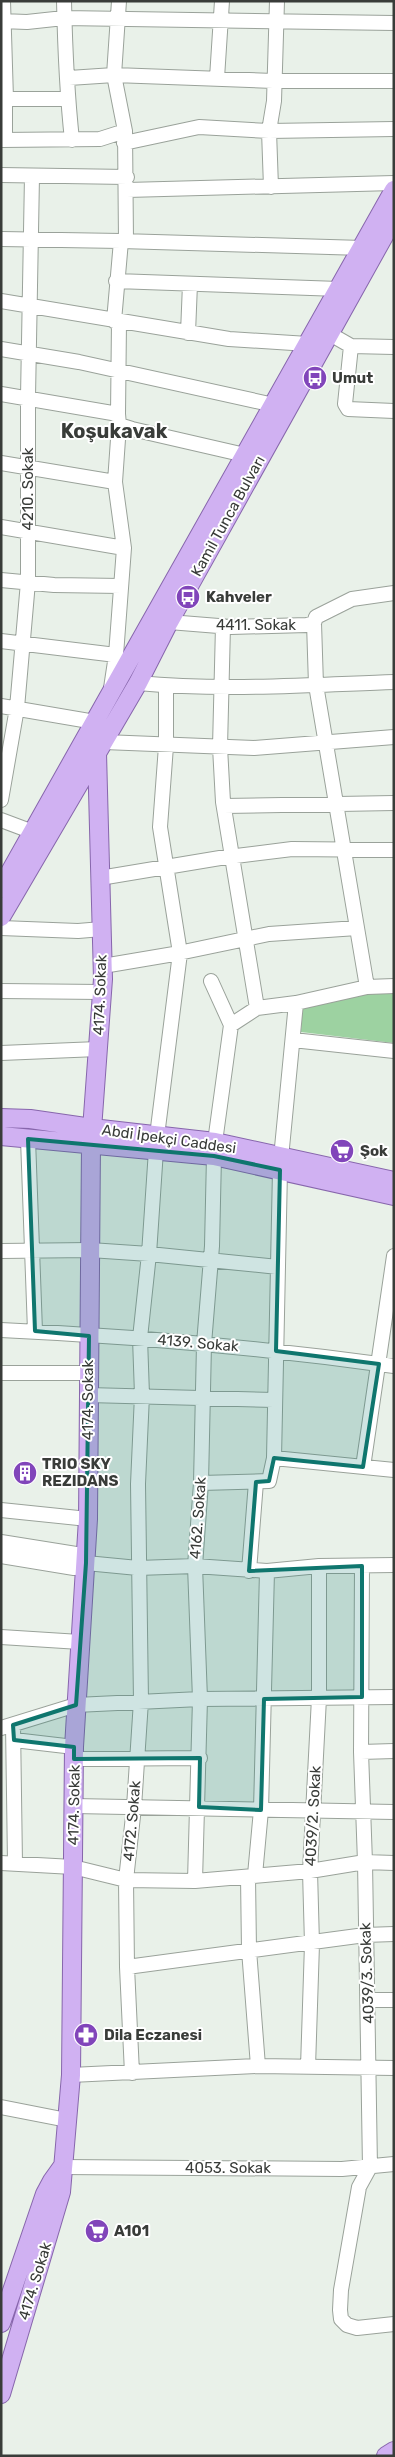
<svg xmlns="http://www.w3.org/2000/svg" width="395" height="2457" viewBox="0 0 395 2457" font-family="Rubik,sans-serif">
<rect width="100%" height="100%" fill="#e9f1e9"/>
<path fill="#9dd2a1" d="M368,993L394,994V1043L301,1032L302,1007Z"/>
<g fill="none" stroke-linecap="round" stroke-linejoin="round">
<g stroke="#9aa29a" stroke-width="16">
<path id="minor" d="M3,1L6,99
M64,1C65,47 67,94 72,140
M119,1L114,75L125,131L126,241
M1,21L27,22L64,18L394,23
M69,78L114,75L273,81H394
M217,78L222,1
M1,99H68
M1,140L100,139L125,131
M5,140V99
M124,143L199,127L269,131L394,129
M1,175L127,177
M271,187L269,131L274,101L277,1
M127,190L394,183
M1,239L121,241
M116,281L339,289
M1,301L229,339L308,344
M114,321L121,241L363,248
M188,333L190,284
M330,334L351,346L345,404L348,409L394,411
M351,346L394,347
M1,349L79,362L274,405
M1,394L118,414L119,425L132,429L245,455
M118,414L119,322
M1,463L115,482
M1,527L124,548
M1,580L54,585L121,586
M169,622L231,627L307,625L314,623L316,617L352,599L394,593
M314,623L316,685L367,987
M223,626L220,747L223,802L257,1008
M1,641L116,655
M138,683C222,691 309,685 394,682
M111,688L116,655L124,548L115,482L119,425
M1,706L95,722
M104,742L254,748L394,737
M1,800L17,708L28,582V397L32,176
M224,806L394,803
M1,820L33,832
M100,878L220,858L292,849L394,850
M1,928L78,931L102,929
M103,966L174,954L269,934L357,928
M211,981L231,1025
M1,991L101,992
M293,1040L394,1051
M1,1053L98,1049
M157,1136L180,953L160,827L166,746V686
M28,1139L35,1331
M215,1142L231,1025L257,1008L296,1003L367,987L394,986
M281,1158L296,1003
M1,1251L90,1250L149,1254L278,1267
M1,1330C133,1336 263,1348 394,1366
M1,1373H88
M88,1395L274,1400
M274,1458L394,1470
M363,1467L394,1256
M201,1483L269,1481L274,1458L280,1170
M1,1510L88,1519
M1,1542L76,1554L86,1563
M1,1556L74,1568L86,1563L138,1568L195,1566L267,1571L319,1566L394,1565
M362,1566L361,1752L365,1862L370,2167L359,2187L341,2290L340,2310L341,2319L347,2325L357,2328L394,2324
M249,1571L256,1482
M1,1637L80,1642
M13,1725L15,1863
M1,1728L76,1705L200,1699L394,1697
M14,1740L74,1747
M361,1752L394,1751
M74,1759L200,1758
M74,1806L394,1812
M1,1863L73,1867L126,1880L195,1881L310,1871L365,1862L394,1863
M255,1875L261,1810L267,1571
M248,1877L249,1950L258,2066
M195,1881L200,1699L195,1566L201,1483L204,1344L212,1246L214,1156
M127,1967L365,1935L394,1934
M368,2000H394
M308,2067L312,1944L310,1871L319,1698V1566
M132,2073L127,1967L126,1880L134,1807L141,1701L138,1484L142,1395L140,1338L149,1254L156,1150
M71,2075L258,2066L394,2068
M1,2107L67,2120
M62,2167L342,2169L394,2164"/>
</g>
<g stroke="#8766ac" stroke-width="20">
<path id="major" d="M1,888L394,190
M1,917L138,683L169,622L394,218
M1,1118L30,1119L92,1128L215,1142L394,1181
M1,1136L214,1156L394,1196
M1,2323L45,2194L52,2181L62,2167
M1,2394L61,2192L71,2075L74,1747L88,1519L91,1143L103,979L97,753
M386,2456L394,2451"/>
</g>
<use href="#minor" stroke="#fff" stroke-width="14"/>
<use href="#major" stroke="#d0b1f2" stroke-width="18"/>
</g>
<path fill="#0f766e" fill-opacity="0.2" stroke="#0f766e" stroke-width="4" stroke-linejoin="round" d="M28,1139L214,1156L280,1170L276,1351L379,1364L363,1467L274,1458L269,1481L256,1482L249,1571L362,1566V1697L264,1699L261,1810L199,1807L200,1758L74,1759V1747L14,1740L13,1725L76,1705L86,1563L89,1336L35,1331Z"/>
<defs>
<g id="bus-disc" transform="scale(1.25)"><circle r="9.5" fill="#8145ba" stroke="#fff"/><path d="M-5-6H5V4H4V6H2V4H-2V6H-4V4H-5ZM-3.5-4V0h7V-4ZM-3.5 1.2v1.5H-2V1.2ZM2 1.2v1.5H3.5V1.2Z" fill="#fff"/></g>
<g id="supermarket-disc" transform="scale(1.25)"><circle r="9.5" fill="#8145ba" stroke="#fff"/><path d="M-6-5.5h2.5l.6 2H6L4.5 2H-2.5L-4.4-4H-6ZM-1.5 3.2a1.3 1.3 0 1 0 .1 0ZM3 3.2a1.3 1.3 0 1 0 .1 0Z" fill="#fff"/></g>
<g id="building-disc" transform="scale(1.25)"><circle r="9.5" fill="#8145ba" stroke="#fff"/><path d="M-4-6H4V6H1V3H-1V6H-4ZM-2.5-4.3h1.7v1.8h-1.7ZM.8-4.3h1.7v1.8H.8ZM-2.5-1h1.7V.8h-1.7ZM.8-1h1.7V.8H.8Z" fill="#fff"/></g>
<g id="pharmacy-disc" transform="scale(1.25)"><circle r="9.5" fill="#8145ba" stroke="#fff"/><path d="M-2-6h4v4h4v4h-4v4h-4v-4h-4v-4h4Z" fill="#fff"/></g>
</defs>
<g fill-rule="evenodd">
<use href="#bus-disc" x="315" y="378"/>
<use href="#bus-disc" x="188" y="597"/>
<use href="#supermarket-disc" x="342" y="1151"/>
<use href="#building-disc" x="25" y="1473"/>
<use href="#pharmacy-disc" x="86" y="2035"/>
<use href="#supermarket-disc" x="97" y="2231"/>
</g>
<g text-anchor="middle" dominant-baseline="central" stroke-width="4" stroke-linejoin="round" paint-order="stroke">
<g font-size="15" font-weight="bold" fill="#393c39" stroke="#fff" text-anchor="start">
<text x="332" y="378">Umut</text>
<text x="206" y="597">Kahveler</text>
<text x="360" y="1151">Şok</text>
<text x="42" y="1464">TRIO SKY<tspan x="42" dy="17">REZIDANS</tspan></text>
<text x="104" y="2035">Dila Eczanesi</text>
<text x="114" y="2231">A101</text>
</g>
<g font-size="15" fill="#393c39" stroke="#fff">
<text transform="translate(28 489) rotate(-90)">4210. Sokak</text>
<text transform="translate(228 516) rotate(-61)">Kamil Tunca Bulvarı</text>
<text x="256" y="625">4411. Sokak</text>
<text transform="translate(100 995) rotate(-88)">4174. Sokak</text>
<text transform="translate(169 1139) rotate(8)">Abdi İpekçi Caddesi</text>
<text transform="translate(198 1343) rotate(5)">4139. Sokak</text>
<text transform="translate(88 1400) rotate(-90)">4174. Sokak</text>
<text transform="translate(198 1518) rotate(-86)">4162. Sokak</text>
<text transform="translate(74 1805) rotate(-89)">4174. Sokak</text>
<text transform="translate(313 1816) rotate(-87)">4039/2. Sokak</text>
<text transform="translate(132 1821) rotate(-85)">4172. Sokak</text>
<text transform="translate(367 1973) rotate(-92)">4039/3. Sokak</text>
<text x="228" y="2168">4053. Sokak</text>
<text transform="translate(35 2281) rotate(-73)">4174. Sokak</text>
</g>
<g font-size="20" font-weight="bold" fill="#393c39" stroke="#fff">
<text x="114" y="431">Koşukavak</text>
</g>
</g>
<rect width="395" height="2457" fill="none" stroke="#393c39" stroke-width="5"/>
</svg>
